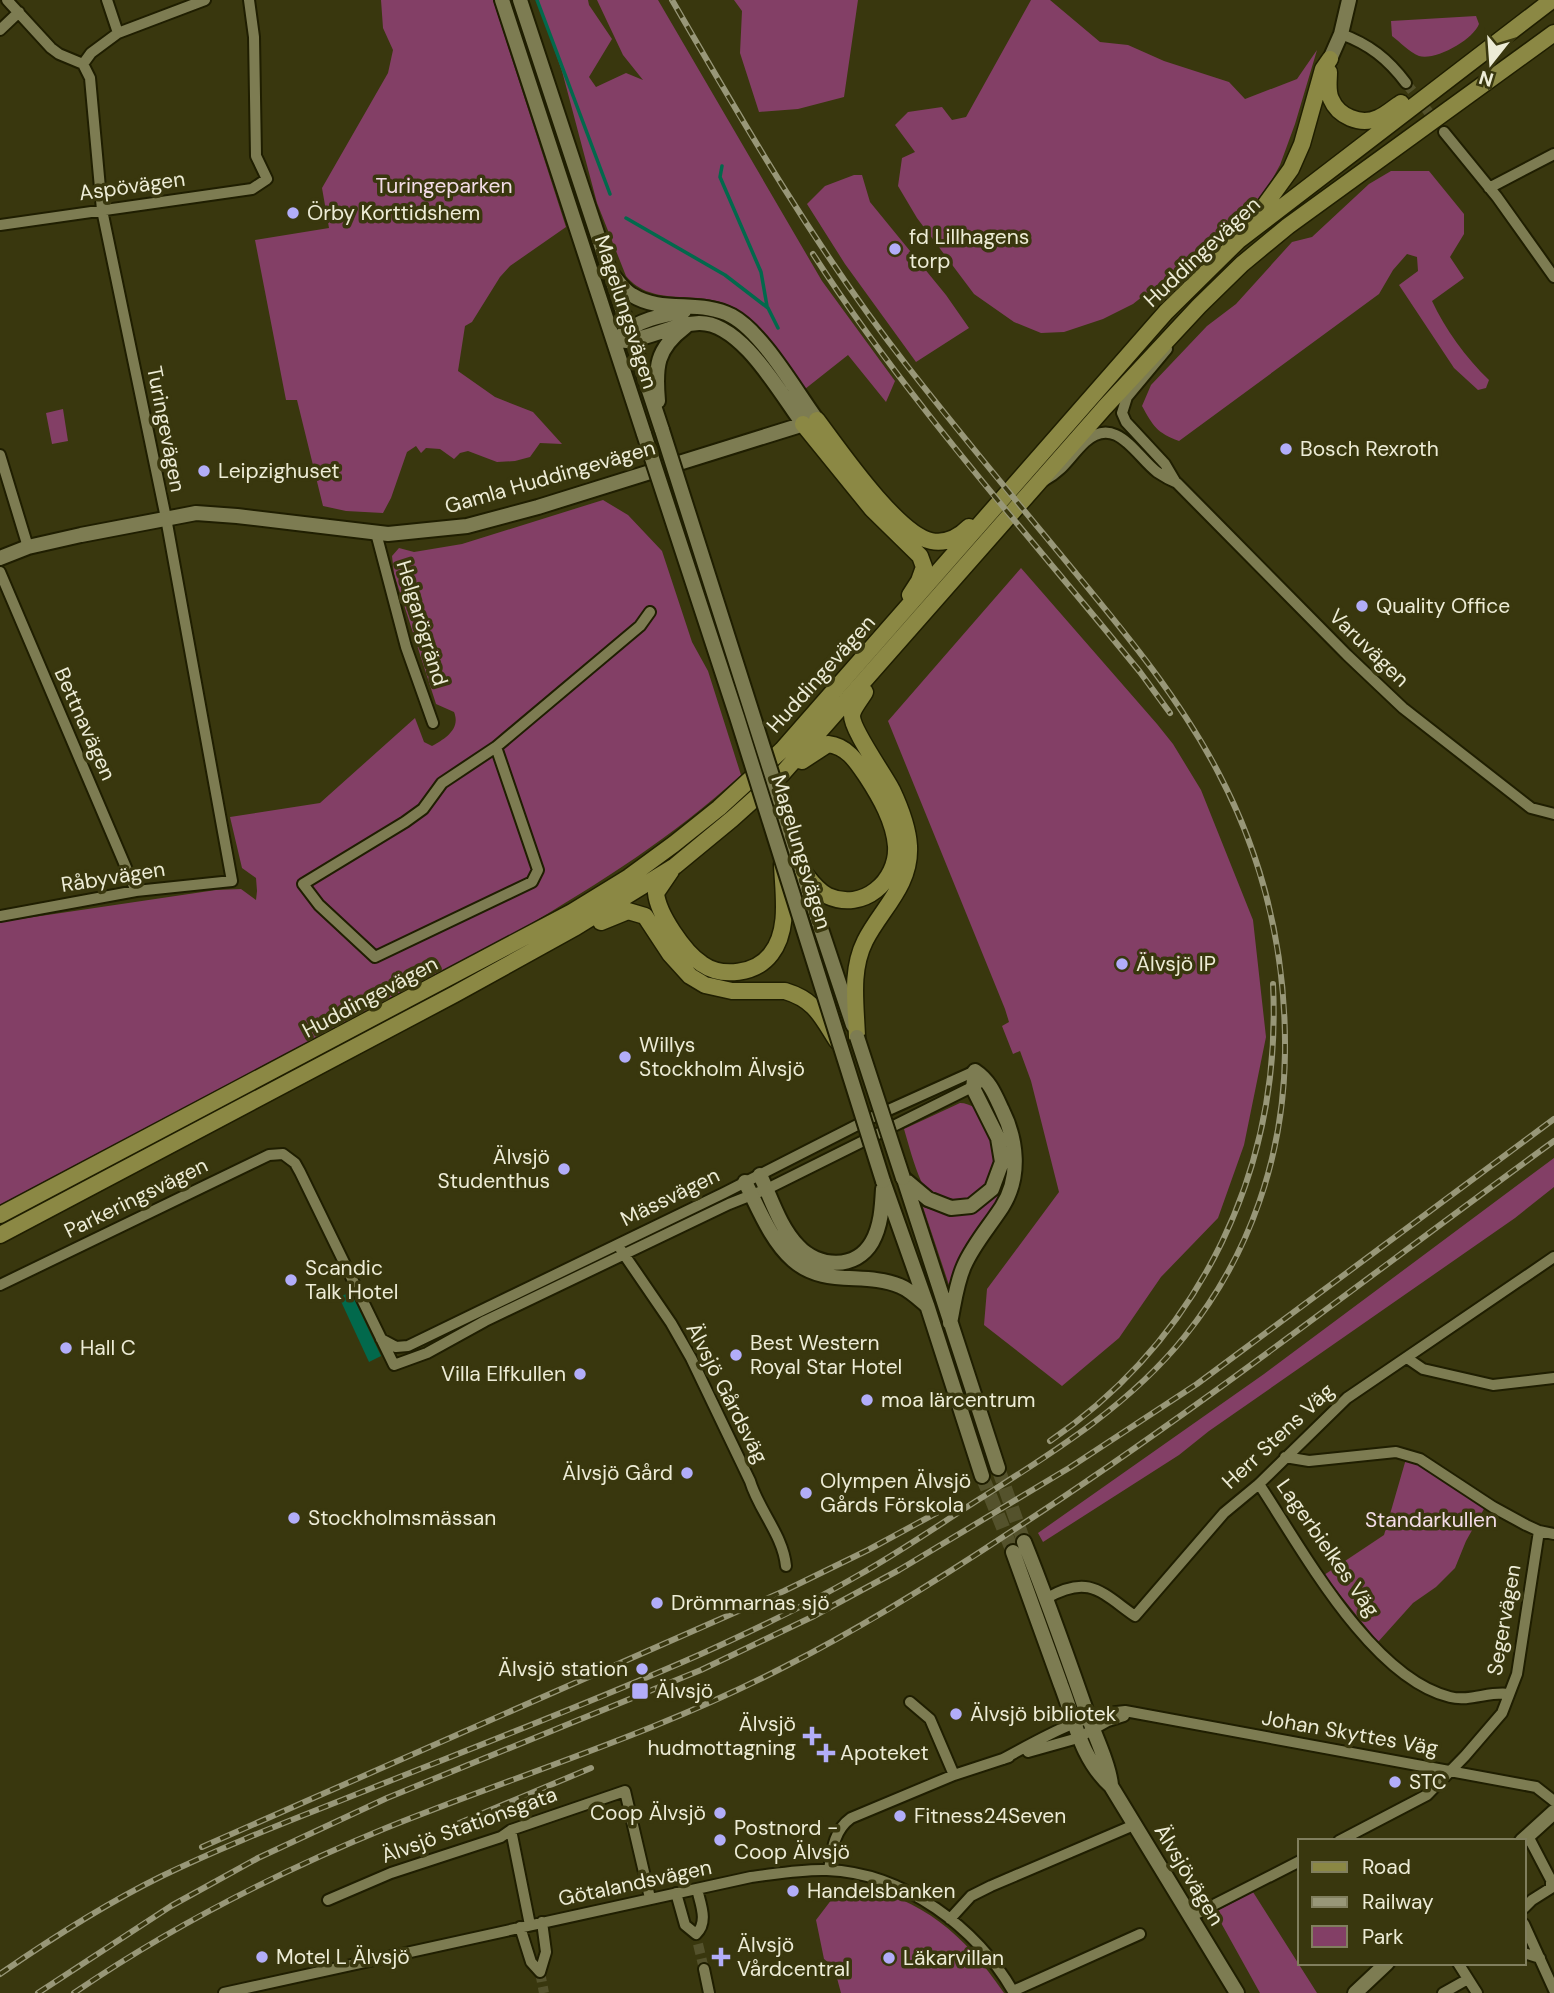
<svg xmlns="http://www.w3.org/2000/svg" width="1554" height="1993" viewBox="0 0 1554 1993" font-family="'DM Sans',sans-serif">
<rect width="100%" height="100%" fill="#39370e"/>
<path fill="#833f66" d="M381,0H493L566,227L510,266L500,277L472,322L465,326L458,371L495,397L533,412L562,444L540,443L530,457L515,461L497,462L468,451L460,453L454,459L440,449L426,448L421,453L416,446L407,452L391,498L383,513L346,511L323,506L297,400H286L255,240L329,228L322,188L388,73L393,50L383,28Z
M537,0H588L589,5L612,39L589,77L596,87L626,73L643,80L623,55L597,0H658L822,281L895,381L886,402L848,355L805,389C784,360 765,325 733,307C697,288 653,309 626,276L597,203L562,71Z
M734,0H858L844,97L798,109L759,112L740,53L742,11Z
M1031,0H1050L1100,42L1128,45L1164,61L1229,82L1245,99L1297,79L1317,50L1295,124L1280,165L1264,194L1191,258L1133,304L1103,319L1064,332L1041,333L1014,322L974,294L917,218L898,186L902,158L915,152L895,125L908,112L942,107L952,120L966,117Z
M1476,16L1479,24C1473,40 1435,61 1419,56C1409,52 1400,42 1392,36L1391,21Z
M1391,171H1429L1464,214V234L1450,257L1464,278L1432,301C1445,329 1466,358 1489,380L1486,388L1478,390L1454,368L1399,285L1418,271L1417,257L1407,254L1393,270L1379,294L1179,441C1157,433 1153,426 1142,406L1151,385L1207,326L1236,304L1292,242L1312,237L1369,184Z
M854,175H862L870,202L946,295L969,328L916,362L845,264L807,204L825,186Z
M63,409L68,441L52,444L46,413Z
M603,500L628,515L662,551L692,642L708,671L741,775C671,838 603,881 522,929L0,1205V922L216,890L241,889L256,900L257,891L256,878L242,868L230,817L320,803L415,718L424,742L432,746C445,739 461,729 454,712L436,704L394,574L392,556L399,548L414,552L462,544Z
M1021,568L1157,724L1173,744L1201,790L1253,920L1266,1037L1244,1145L1218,1218L1161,1277L1119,1338L1062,1386L984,1325L987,1289L1059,1192L1031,1081L1020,1051L1013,1054L1002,1026L1009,1022L1005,1009L888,721Z
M960,1103C965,1103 971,1105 975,1108C986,1119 996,1155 993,1170C988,1190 967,1204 947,1199C937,1196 926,1190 921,1181C914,1165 909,1146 904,1129Z
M1554,1158V1187L1515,1218L1209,1431L1179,1455L1043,1542L1038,1533L1264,1374Z
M995,1194L1000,1197L958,1259L950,1288L923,1207C953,1217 974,1222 995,1194Z
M1406,1459L1422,1464L1485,1507L1466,1541L1455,1568L1436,1587L1413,1603L1378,1642L1324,1575L1384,1535Z
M852,1883C925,1901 962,1932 1004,1993H841L834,1967L824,1959L816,1920L832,1899L848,1892Z
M1253,1892L1317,1993H1260L1215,1912Z"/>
<path fill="#02694c" d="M351,1292L381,1356L369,1362L339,1297Z"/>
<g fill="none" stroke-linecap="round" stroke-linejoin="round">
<path stroke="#02694c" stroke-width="3.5" d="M537,0L610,194
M722,166L720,177L761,272L767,306
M626,218L725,275L768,308L778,328"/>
<path stroke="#54522c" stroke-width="10" stroke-dasharray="10 5" stroke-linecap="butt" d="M1406,83L1444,132
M698,1944L704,1969
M540,1972L544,1993"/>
<path stroke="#54522c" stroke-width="14" stroke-dasharray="14 7" stroke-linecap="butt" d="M998,1468L1024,1542
M982,1476L1013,1552"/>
<g stroke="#1f1e01" stroke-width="14">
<path id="street" d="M7,0L51,48L59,54L83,64
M0,30L19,12
M118,33L205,0
M1341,34C1369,44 1388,59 1406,83
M1444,132L1497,197L1554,277
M1489,188L1554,154
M0,225L252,189L267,179L256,156L254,37L249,0
M1167,349L1127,397L1122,413L1126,422L1165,464L1175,481
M0,455L28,547
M1045,480C1064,470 1070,456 1085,442C1116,414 1136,456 1157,472C1163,476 1170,480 1177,483L1347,655L1403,708L1531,808L1554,814
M376,533L406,647L433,723
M0,572L136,891
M496,747L442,783L423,809L405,822L303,884L319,905L375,957L532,882L538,870L496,747L640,626L650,612
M0,916L136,891L232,881L166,518L102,210L90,78L83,64L91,53L118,33L107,0
M621,1250L671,1323L691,1358L750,1481C759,1511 783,1535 786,1566
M0,1285L269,1155L283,1154L295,1163L300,1172L394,1365L427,1353L485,1321L729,1204L767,1189L978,1084
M381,1339L396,1347L408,1346L724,1193L873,1117L975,1071
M1407,1358L1423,1369L1493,1385L1554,1378
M1285,1457L1309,1461L1396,1452L1420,1459L1493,1507L1526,1525L1539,1531L1554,1534
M1259,1484C1302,1549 1371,1678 1450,1697C1470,1702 1489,1691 1509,1694
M1047,1598C1089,1574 1101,1592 1135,1616L1224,1513L1259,1484L1347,1398L1554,1257
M910,1702L930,1719L954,1775
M1028,1752L1078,1738L1108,1721L1124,1716
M1003,1759C1041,1739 1081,1714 1125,1711L1536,1787L1554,1801
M511,1830L530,1925
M1339,1841L1427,1795L1465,1756L1502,1713L1517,1674L1539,1531
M829,1870C832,1850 834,1830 851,1818L954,1775L1009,1757
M676,1893L685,1925L696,1934C709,1922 700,1903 697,1889
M328,1900L391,1873L501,1837L511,1830L625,1791L650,1898
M1524,1908L1532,1900L1551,1888V1880L1528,1836
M1190,1917L1300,1861
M950,1919L971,1896L991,1886L1134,1825
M1524,1924L1554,1990
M520,1927L531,1962L540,1972L546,1952L542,1922
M1524,1953L1540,1958
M1458,1963L1477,1993
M704,1969L709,1993
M1013,1991L1140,1934
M224,1993L751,1877C776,1874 801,1869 827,1870C905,1873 977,1928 1014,1993
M1443,1993L1468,1979"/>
</g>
<g stroke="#1f1e01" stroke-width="18">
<path id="secondary" d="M502,0L644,434
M520,0L662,430
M1330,59L1341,34L1349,0
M622,335C637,320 664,315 684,311
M626,341C651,338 673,324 699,323C741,322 780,393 803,424
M658,401C655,367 656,349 685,327
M0,558L28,547L81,535L196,513L237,516L388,534L467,526L538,507L817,420C795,390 763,333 732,316C701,299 662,314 632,295C623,290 617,280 610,272
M803,875L853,1025
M760,1175C771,1198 780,1228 798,1246C818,1268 856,1270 872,1242C881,1226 882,1207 883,1189
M903,1178L928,1199L951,1208L971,1206L992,1189L1002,1162L998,1138L973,1088L975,1071C990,1081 995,1095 1002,1110C1017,1140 1021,1177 1002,1207C989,1227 973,1245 964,1266C956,1284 954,1304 950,1323
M904,1179L998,1468
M883,1181L927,1305L982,1476
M745,1182C758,1207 771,1241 793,1260C825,1288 864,1271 900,1286C910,1290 918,1298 926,1305
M1024,1542C1048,1601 1068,1659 1089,1719C1096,1738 1109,1765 1111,1785
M1013,1552C1029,1596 1045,1641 1061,1685C1075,1721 1081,1759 1111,1786L1237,1993
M1522,1841L1554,1812
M1355,1993L1387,1963"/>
</g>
<g stroke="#1f1e01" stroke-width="19">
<path id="primary" d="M1329,72C1329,81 1327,91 1331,99C1338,116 1360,126 1378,118C1386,115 1393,108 1401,103
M1252,223L1291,169L1302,144L1323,69L1330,59
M817,420C838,448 897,534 931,541C946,544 958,538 969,527
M803,424L872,509L920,556L924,567L919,581L910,595
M802,870C810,880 817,891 828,896C863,912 898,881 896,846C894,821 880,797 867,777C857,762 847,746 828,744L802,761
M671,871L656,893C658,914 684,952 702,964C722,978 756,974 771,954C790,930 783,893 782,864
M601,922L628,911L645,916L670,954L690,976L705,985L732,991H785C815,1000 821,1016 837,1041
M857,1037C856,1005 850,971 865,941C881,909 911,886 909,846C908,827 900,807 892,790C884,774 851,729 852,715C853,708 861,699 865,692
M0,1215L572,912L629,877L674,844L719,808L782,750L1166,312L1238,241L1552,0
M0,1235L455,994L576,927L675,866L732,819L782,774L1105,407L1199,306L1242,264L1288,226L1554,33"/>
</g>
<use href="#street" stroke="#7d7c52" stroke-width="10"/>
<use href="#secondary" stroke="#7d7c52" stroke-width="14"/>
<use href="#primary" stroke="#8b8844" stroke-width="16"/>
<g stroke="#989778" stroke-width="6">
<path id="rail" d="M813,254C909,403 1029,535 1140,672L1170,713
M1050,1441C1202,1337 1282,1167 1273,984
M445,1829L591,1768
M202,1847L784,1591L868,1550L953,1504
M0,1974C52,1938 105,1904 162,1876C232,1842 305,1815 377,1786C485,1743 595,1701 701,1654C754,1630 807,1605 857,1576C900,1552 940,1524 981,1498C1054,1452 1131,1404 1185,1336C1250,1255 1284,1156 1285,1052C1286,955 1264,859 1218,772C1180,699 1126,634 1074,571C1018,503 962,436 908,367C818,252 745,126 672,0
M38,1993L171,1906L258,1858L387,1798L701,1670L812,1617L899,1570L1069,1468L1197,1384L1554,1119
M74,1993C172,1926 276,1873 386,1828C520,1774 657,1733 786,1666C865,1626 941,1578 1015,1529C1201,1408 1375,1271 1554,1141"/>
</g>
<use href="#rail" stroke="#39370e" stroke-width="3.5" stroke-dasharray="10" stroke-linecap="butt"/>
<g stroke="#1f1e01" stroke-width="18" stroke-linecap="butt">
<path id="secondary-bridge" d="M662,430L802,870
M644,434L737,717L883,1181
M857,1037L903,1178"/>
</g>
<use href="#secondary-bridge" stroke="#7d7c52" stroke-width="14"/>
</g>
<g fill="#b2adf9" stroke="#39370e" stroke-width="2.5">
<circle cx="293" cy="213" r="7"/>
<circle cx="895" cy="249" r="7"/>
<circle cx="1286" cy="449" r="7"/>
<circle cx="204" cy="471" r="7"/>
<circle cx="1362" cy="606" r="7"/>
<circle cx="1122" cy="964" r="7"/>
<circle cx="625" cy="1057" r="7"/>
<circle cx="564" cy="1169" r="7"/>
<circle cx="291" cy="1280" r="7"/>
<circle cx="66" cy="1348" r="7"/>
<circle cx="736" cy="1355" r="7"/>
<circle cx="580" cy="1374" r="7"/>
<circle cx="867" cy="1400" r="7"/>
<circle cx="687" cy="1473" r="7"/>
<circle cx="806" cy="1493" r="7"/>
<circle cx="294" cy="1518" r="7"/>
<circle cx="657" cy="1603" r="7"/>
<circle cx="642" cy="1669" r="7"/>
<rect x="631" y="1682" width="18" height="18" rx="3.5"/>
<circle cx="956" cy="1714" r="7"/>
<path d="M808.5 1725.5h7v7h7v7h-7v7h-7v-7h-7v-7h7z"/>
<path d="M822.5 1742.5h7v7h7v7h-7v7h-7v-7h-7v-7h7z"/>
<circle cx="1395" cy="1782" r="7"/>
<circle cx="720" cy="1813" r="7"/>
<circle cx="900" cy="1816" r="7"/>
<circle cx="720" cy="1840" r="7"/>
<circle cx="793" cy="1891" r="7"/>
<circle cx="262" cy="1957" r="7"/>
<path d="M717.5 1946.5h7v7h7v7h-7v7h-7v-7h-7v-7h7z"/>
<circle cx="889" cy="1958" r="7"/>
</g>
<g text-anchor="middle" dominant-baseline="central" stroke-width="7" stroke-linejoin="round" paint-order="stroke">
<g font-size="21" fill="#edecd6" stroke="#39370e">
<text transform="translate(132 186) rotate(-8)">Aspövägen</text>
<text transform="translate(1202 252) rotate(-43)">Huddingevägen</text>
<text transform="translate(626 312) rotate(72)">Magelungsvägen</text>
<text transform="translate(166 429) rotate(79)">Turingevägen</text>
<text transform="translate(550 477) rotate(-16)">Gamla Huddingevägen</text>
<text transform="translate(422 623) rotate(73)">Helgarögränd</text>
<text transform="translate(1369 648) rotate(44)">Varuvägen</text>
<text transform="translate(821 674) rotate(-48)">Huddingevägen</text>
<text transform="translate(85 724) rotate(66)">Bettnavägen</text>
<text transform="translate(801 852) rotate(73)">Magelungsvägen</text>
<text transform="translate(113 877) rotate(-9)">Råbyvägen</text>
<text transform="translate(370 997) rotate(-28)">Huddingevägen</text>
<text transform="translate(670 1197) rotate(-26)">Mässvägen</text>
<text transform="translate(136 1198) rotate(-26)">Parkeringsvägen</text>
<text transform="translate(727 1393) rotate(63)">Älvsjö Gårdsväg</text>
<text transform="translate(1278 1436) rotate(-43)">Herr Stens Väg</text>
<text transform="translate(1328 1548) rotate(55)">Lagerbielkes Väg</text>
<text transform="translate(1504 1620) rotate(-80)">Segervägen</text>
<text transform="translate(1350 1733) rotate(10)">Johan Skyttes Väg</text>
<text transform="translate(469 1825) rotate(-20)">Älvsjö Stationsgata</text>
<text transform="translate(1189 1875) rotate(59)">Älvsjövägen</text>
<text transform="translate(635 1883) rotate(-12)">Götalandsvägen</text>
</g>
<g font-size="21" fill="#f3dce7" stroke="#39370e">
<text x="444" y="186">Turingeparken</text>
<text x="1431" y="1520">Standarkullen</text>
</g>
<g font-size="21" fill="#edecd6" stroke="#39370e" text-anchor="start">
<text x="307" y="213">Örby Korttidshem</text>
<text x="909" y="237">fd Lillhagens<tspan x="909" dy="24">torp</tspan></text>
<text x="1300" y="449">Bosch Rexroth</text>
<text x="218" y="471">Leipzighuset</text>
<text x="1376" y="606">Quality Office</text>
<text x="1136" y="964">Älvsjö IP</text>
<text x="639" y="1045">Willys<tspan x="639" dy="24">Stockholm Älvsjö</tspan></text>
<text x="550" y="1157" text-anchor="end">Älvsjö<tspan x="550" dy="24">Studenthus</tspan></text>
<text x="305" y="1268">Scandic<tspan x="305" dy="24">Talk Hotel</tspan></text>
<text x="750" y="1343">Best Western<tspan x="750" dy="24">Royal Star Hotel</tspan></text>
<text x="80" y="1348">Hall C</text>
<text x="566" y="1374" text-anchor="end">Villa Elfkullen</text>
<text x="881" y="1400">moa lärcentrum</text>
<text x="673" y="1473" text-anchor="end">Älvsjö Gård</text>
<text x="820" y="1481">Olympen Älvsjö<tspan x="820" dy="24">Gårds Förskola</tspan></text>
<text x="308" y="1518">Stockholmsmässan</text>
<text x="671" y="1603">Drömmarnas sjö</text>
<text x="628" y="1669" text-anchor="end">Älvsjö station</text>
<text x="656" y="1691">Älvsjö</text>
<text x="970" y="1714">Älvsjö bibliotek</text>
<text x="796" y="1724" text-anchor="end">Älvsjö<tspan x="796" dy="24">hudmottagning</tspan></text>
<text x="840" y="1753">Apoteket</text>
<text x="1409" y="1782">STC</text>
<text x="706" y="1813" text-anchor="end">Coop Älvsjö</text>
<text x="914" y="1816">Fitness24Seven</text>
<text x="734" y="1828">Postnord -<tspan x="734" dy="24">Coop Älvsjö</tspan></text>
<text x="807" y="1891">Handelsbanken</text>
<text x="737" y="1945">Älvsjö<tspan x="737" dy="24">Vårdcentral</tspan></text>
<text x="276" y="1957">Motel L Älvsjö</text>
<text x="903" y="1958">Läkarvillan</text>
</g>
</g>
<rect x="1298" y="1839" width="228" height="126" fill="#39370e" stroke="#817f5e" stroke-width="2"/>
<rect x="1312" y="1862" width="35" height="10" fill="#8b8844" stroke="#817f5e" stroke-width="2"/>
<text x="1362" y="1874" font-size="21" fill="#edecd6">Road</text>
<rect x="1312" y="1897" width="35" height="10" fill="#989778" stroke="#817f5e" stroke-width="2"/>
<text x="1362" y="1909" font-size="21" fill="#edecd6">Railway</text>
<rect x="1312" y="1926" width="35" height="21" fill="#833f66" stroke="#817f5e" stroke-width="2"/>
<text x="1362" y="1944" font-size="21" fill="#edecd6">Park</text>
<g transform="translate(1491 63) rotate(197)" stroke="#39370e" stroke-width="5" paint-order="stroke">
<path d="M0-5L12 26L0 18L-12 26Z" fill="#edecd6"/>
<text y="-10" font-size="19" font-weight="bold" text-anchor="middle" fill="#edecd6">N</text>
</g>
</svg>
